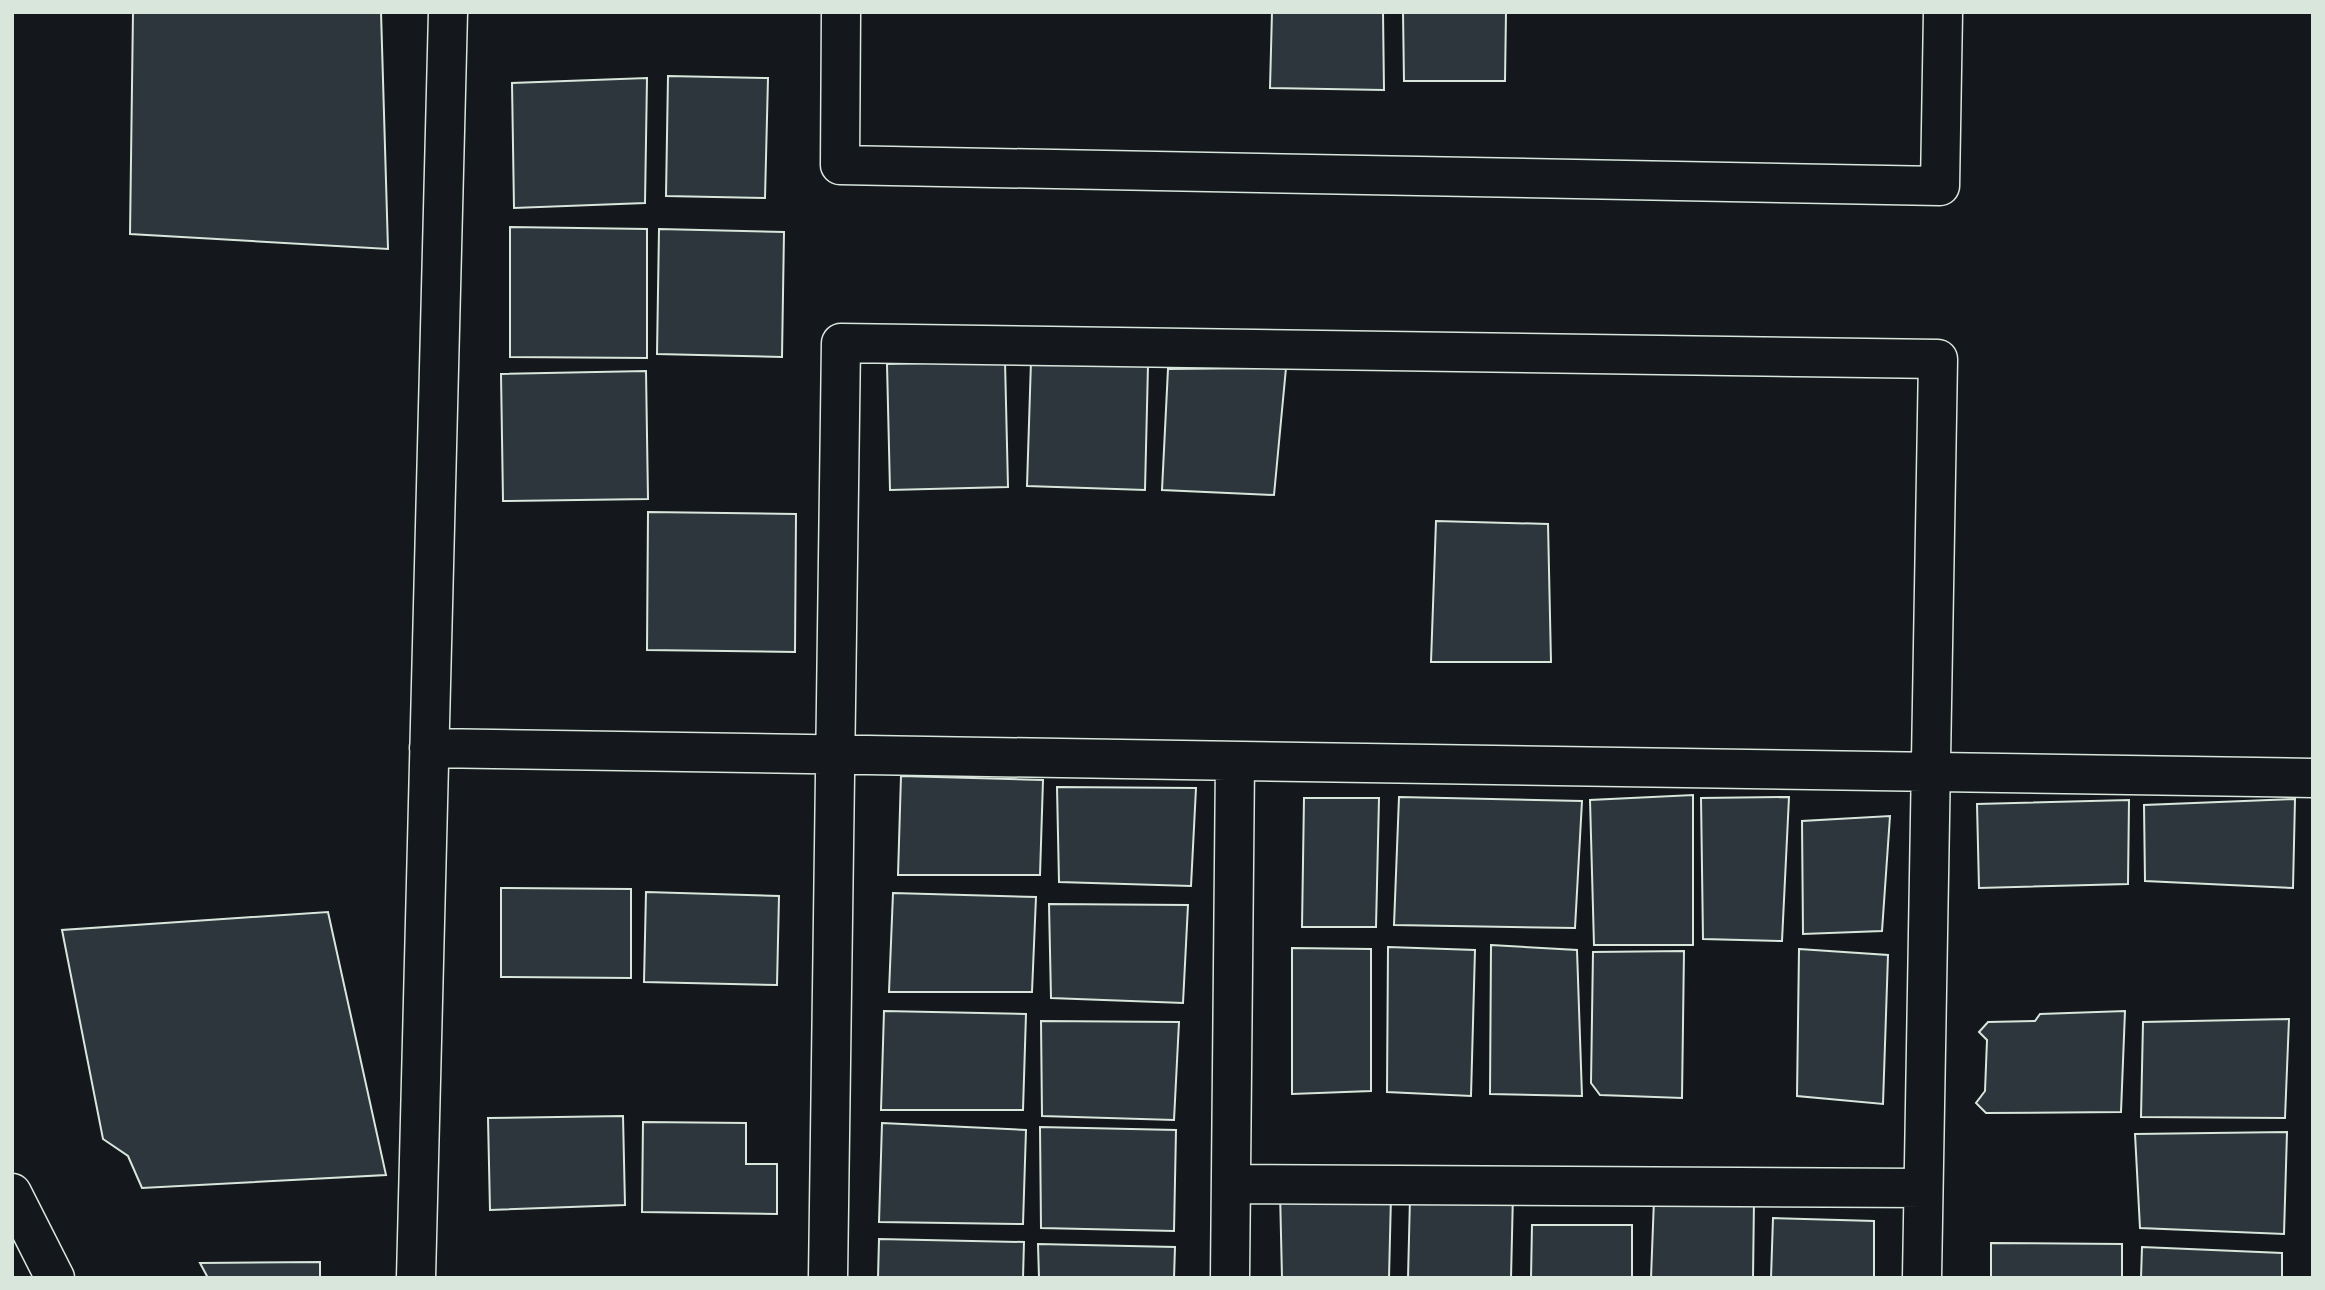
<svg xmlns="http://www.w3.org/2000/svg" width="2325" height="1290" viewBox="0 0 2325 1290" font-family="'DM Sans',sans-serif">
<rect width="100%" height="100%" fill="#14181c"/>
<path fill="#2c363c" stroke="#d8e6dc" stroke-width="2" d="M133,12H381L388,249L130,234Z
M1272,12H1383L1384,90L1270,88Z
M1403,12H1506L1505,81H1404Z
M668,76L768,78L765,198L666,196Z
M647,78L645,203L514,208L512,83Z
M510,227L647,229V358L510,357Z
M659,229L784,232L782,357L657,354Z
M1005,361L1008,487L890,490L887,364Z
M1031,361L1148,365L1145,490L1027,486Z
M1286,368L1274,495L1162,490L1168,369Z
M646,371L648,499L503,501L501,374Z
M648,512L796,514L795,652L647,650Z
M1436,521L1548,524L1551,662H1431Z
M901,776L1043,780L1040,875H898Z
M1057,787L1196,788L1191,886L1059,882Z
M1693,795V945H1594L1590,800Z
M1399,797L1582,801L1575,928L1394,925Z
M1789,797L1782,941L1703,939L1701,798Z
M1304,798H1379L1376,927H1302Z
M2295,799L2293,888L2145,881L2144,805Z
M2129,800L2128,884L1979,888L1977,804Z
M1890,816L1882,931L1803,934L1802,821Z
M501,888L631,889V978L501,977Z
M646,892L779,896L777,985L644,982Z
M893,893L1036,897L1032,992H889Z
M1049,904L1188,905L1183,1003L1051,998Z
M328,912L386,1175L142,1188L128,1156L103,1139L62,930Z
M1491,945L1577,950L1582,1096L1490,1094Z
M1388,947L1475,950L1471,1096L1387,1092Z
M1292,948L1371,949V1091L1292,1094Z
M1799,949L1888,955L1883,1104L1797,1096Z
M1684,951L1682,1098L1600,1095L1591,1083L1593,952Z
M884,1011L1026,1014L1023,1110H881Z
M2125,1011L2121,1112L1986,1113L1976,1103L1985,1091L1987,1040L1979,1032L1988,1022L2035,1021L2040,1014Z
M2289,1019L2285,1118L2141,1117L2143,1022Z
M1041,1021L1179,1022L1174,1120L1042,1116Z
M623,1116L625,1205L490,1210L488,1118Z
M643,1122L746,1123V1164H777V1214L642,1212Z
M882,1123L1026,1130L1023,1224L879,1222Z
M1040,1127L1176,1130L1174,1231L1041,1228Z
M2287,1132L2284,1234L2140,1228L2135,1134Z
M1280,1191L1391,1196L1389,1278H1282Z
M1513,1193L1511,1278H1408L1410,1198Z
M1654,1199L1754,1200L1753,1278H1651Z
M1773,1218L1874,1221V1278H1771Z
M1532,1225H1632V1278H1531Z
M879,1239L1024,1242L1023,1278H878Z
M1991,1243L2122,1244V1278H1991Z
M1038,1244L1175,1247L1174,1278H1039Z
M2142,1247L2282,1253V1278H2141Z
M320,1262V1278H208L200,1263Z"/>
<g fill="none" stroke-linecap="round" stroke-linejoin="round">
<g stroke="#d8e6dc" stroke-width="41">
<path id="minor" d="M841,12L840,165L1940,186L1943,12
M429,748L2313,778
M1231,1184L1923,1188
M416,1278L448,12
M828,1278L841,343L1938,359L1922,1278
M1230,1278L1235,761"/>
</g>
<g stroke="#d8e6dc" stroke-width="41">
<path id="major" d="M12,1193L55,1278"/>
</g>
<use href="#minor" stroke="#14181c" stroke-width="38"/>
<use href="#major" stroke="#14181c" stroke-width="38"/>
</g>
<rect width="2325" height="1290" fill="none" stroke="#d8e6dc" stroke-width="28"/>
</svg>
